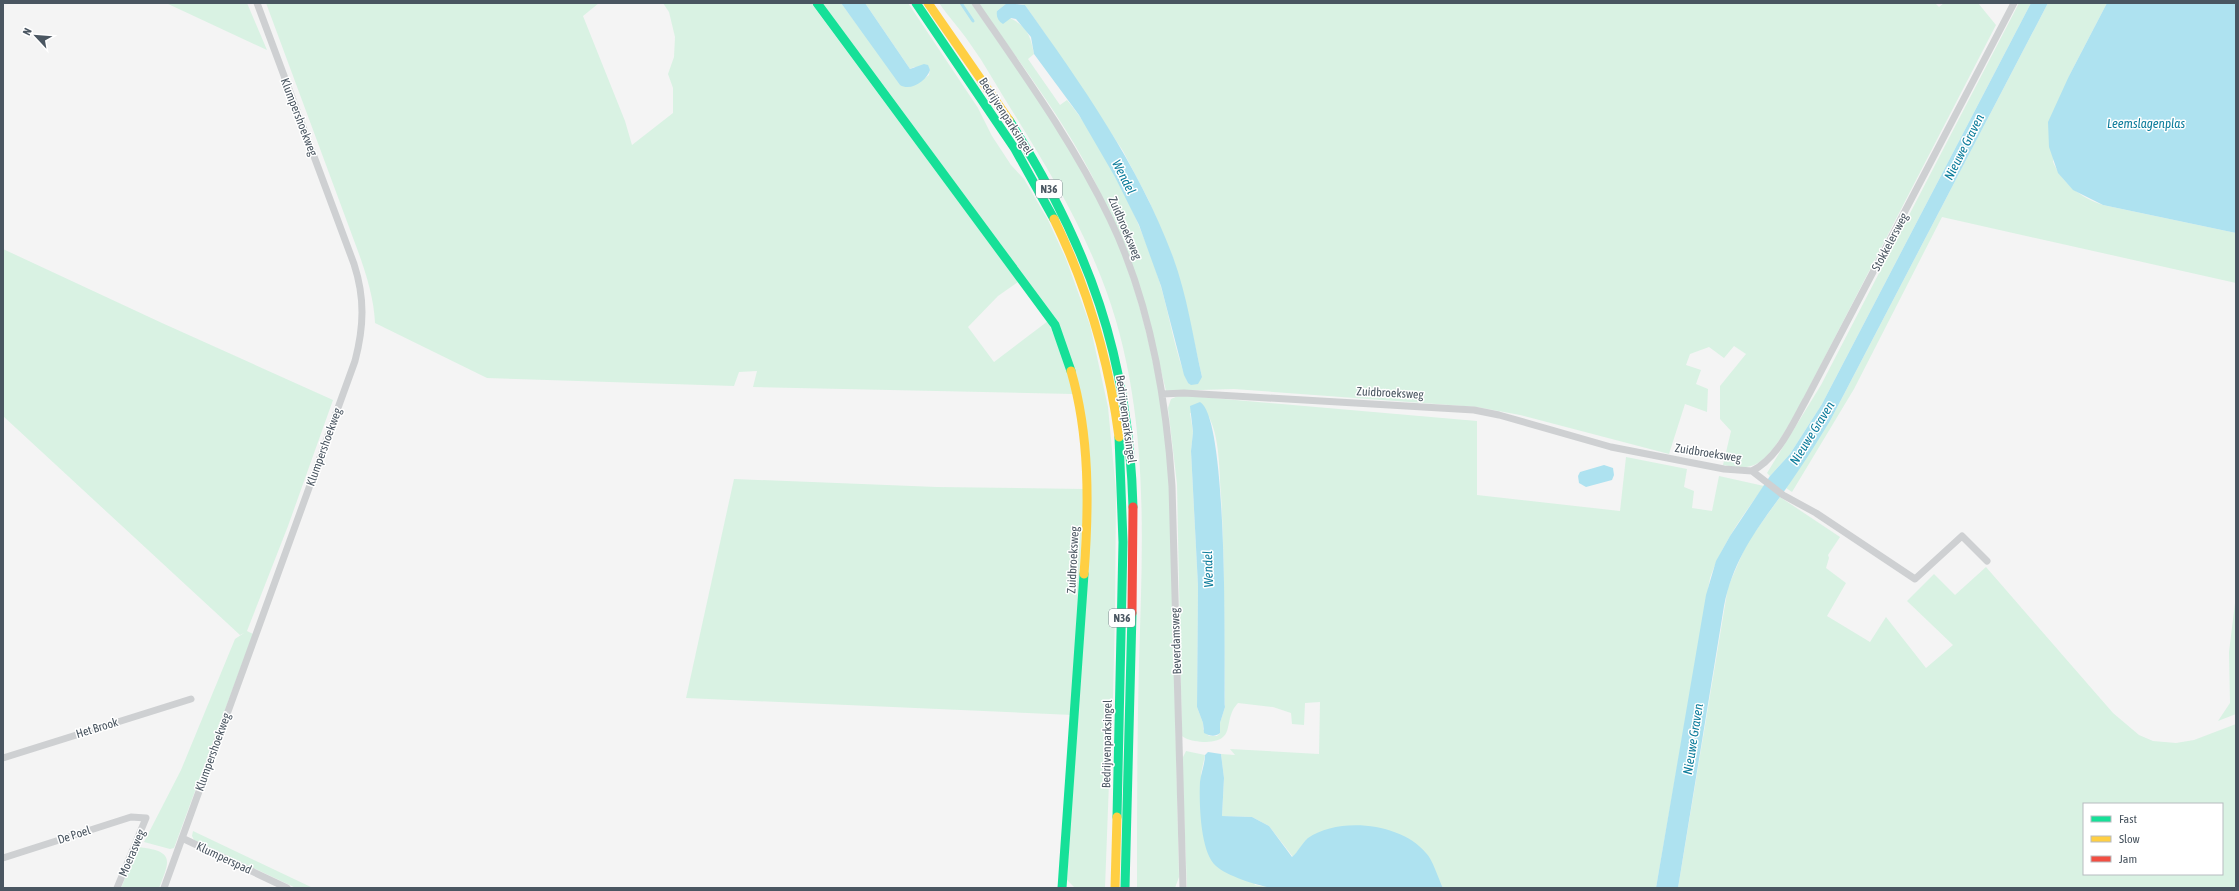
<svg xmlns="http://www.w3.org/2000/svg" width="2239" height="891" viewBox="0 0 2239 891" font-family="'Asap Condensed',sans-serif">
<rect width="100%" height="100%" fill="#f4f4f4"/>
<path fill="#d9f2e3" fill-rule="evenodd" d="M166,3H247L267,50Z
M266,3H599L583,16L625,121L632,145L673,113V88L668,74L674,57L675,37L669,12L663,3H811L1018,282L998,296L968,327L994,362L1048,321L1060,351L1074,394L753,387L757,371L739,372L734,386L487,378L375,323C374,299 367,277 359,254Z
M820,3H841L858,26L918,83L929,75L930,69L914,67L910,69L865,3H908L978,108L992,136L1011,165L1024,179L1048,220L1066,259L1090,325L1108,407L1116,492L1115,612L1111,780L1109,782L1105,888H1075L1067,880L1091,478L1058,323L879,79Z
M939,3H971C1025,81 1085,159 1120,249C1146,314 1158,383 1169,452L1179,877L1175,888H1137C1137,813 1137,738 1139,662C1143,532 1150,401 1101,277C1075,211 1040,156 1003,96C993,80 984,63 973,48C963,32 950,19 939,3Z
M978,3H1007L997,11C1021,24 1029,25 1034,54L1028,59L1060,105L1067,100C1106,147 1144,228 1161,287C1170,318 1175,353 1188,383L1202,377L1184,296L1173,258L1149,201L1123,151L1039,25L1025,5L1017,3H1935L1939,7L1944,3H1978L1996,25L1799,407C1789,424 1770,462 1751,466C1741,469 1732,466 1723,465L1731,431L1720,419V386L1746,354L1734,346L1724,358L1709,347L1690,354L1686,365L1701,370L1696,384L1708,389L1707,412L1685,404L1669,454L1520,415L1477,407L1234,389L1166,391C1149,318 1126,242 1091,174C1060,114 1017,59 978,3Z
M2019,3H2031L1822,404L1790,454L1770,476L1767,473L1821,385Z
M2048,3H2107L2069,76L2053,162C2062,183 2081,198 2103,205L2236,233V283L1942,217L1854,389L1792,492L1786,488L1830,421Z
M3,249L162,323L333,400L288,526L247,631L253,634L174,848L170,849L144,842L181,770L235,639L244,633L240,635L3,416Z
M1178,396H1190L1477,421V495L1620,511L1626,457L1687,469L1684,487L1694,491L1692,508L1712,511L1719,476L1764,486C1743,515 1722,544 1710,578L1656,888H1443L1432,867V862L1307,839L1293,857L1269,826L1252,817L1222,816L1224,778L1221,754L1235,755L1230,749L1319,754L1320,702L1305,703L1304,725L1292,724L1291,713L1273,707L1238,703C1221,721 1239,742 1203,742C1195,741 1189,741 1182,736L1177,484L1168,408L1171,399ZM1190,413L1209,417C1220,439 1219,470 1221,495C1225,565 1224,636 1225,707L1220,723V733L1217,736H1209L1203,729V723L1197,707L1198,586L1191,451L1193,432Z
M734,479L937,487L1084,489L1073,715L686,698Z
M1780,497L1840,537L1828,555L1829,558L1826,568L1846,583L1827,616L1870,642L1886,617L1926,668L1953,645L1907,601L1934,574L1955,595L1986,567L2113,713L2139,735L2153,741L2176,743L2194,740L2236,724V888H1678L1728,587L1747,543ZM2084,804H2222V874H2084Z
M2236,595V714L2218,721L2230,703L2229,652Z
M1186,751L1205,755L1201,774L1255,885L1273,888H1187L1182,759Z
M193,831L313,888H296L194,840L192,836Z
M138,847C175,851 170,860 159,888H121Z"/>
<path fill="#aee2f0" d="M841,3H865L910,69L924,64L928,65L930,70C927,80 911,92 900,85Z
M1007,3L1025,5C1081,84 1139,165 1173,257C1187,295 1193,337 1202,377L1198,384L1191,385L1188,383L1184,375L1161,286L1139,225L1115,177L1079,115L1034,54L1031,37L1016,19L1011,18L1003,24C998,21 996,17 997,11Z
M2031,3H2048L1830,421C1817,442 1804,463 1790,483C1761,524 1734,555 1724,606L1678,888H1656L1706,595L1716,561L1730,536L1770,476L1790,454L1822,404Z
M2107,3H2236V233L2103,205L2073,190L2058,173L2049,147L2048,122L2069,76Z
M1200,402C1229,418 1224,664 1225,707L1220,723V733C1215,737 1210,736 1204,733L1203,723L1197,707L1198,586L1191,451L1193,432L1190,406Z
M1604,465L1613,468L1614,475L1612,480L1586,487L1579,483L1578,476L1580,472Z
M1208,752L1221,754L1224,778L1222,816L1252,817L1269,826L1292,857C1298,852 1302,843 1308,838C1339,816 1402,823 1426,853C1433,860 1438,878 1443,888H1273C1258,886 1227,876 1216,866C1200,852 1199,802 1200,782C1201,773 1205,764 1205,755Z"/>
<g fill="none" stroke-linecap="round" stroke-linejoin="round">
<path stroke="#aee2f0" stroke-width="3" d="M961,3L973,21"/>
<path stroke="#ced0d2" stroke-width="7" d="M975,3C1023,73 1073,142 1110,219C1150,302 1166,395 1172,486L1183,888
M1162,394L1184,393L1474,410L1499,415L1611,447L1724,469L1752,471L1783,495L1816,513L1915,579L1962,536L1987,561
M1752,471C1778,458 1792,425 1806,400L2014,3
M3,758L191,699
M182,838L287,888
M3,858L131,817L146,818L117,888
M164,888L355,361C364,326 365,298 354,264L257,3"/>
<path stroke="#16e098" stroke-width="9" d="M817,3L1055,325L1071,371
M916,3L1015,149L1054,219
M1009,120C1089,246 1129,357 1133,507
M1117,817L1123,542L1119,437
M1062,888L1084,574
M1125,888L1132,613"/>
<path stroke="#ffcf43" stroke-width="9" d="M928,3L1009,120
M1054,219C1088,289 1109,361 1119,437
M1071,371C1090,436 1089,507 1084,574
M1115,888L1117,817"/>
<path stroke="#f24e42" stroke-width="9" d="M1132,613L1133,507"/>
</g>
<g text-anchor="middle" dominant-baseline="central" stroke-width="3" stroke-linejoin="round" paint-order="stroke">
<g fill="#fff" stroke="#808990" stroke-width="1">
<rect x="1036" y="180" width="26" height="18" rx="3"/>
<rect x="1109" y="609" width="26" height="18" rx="3"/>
</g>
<g font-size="11" font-weight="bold" fill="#4a5661">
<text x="1049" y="189">N36</text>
<text x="1122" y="618">N36</text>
</g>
<g font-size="12" fill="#4a5661" stroke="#fff">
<text transform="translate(1006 116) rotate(57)">Bedrijvenparksingel</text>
<text transform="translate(299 117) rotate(69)">Klumpershoekweg</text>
<text transform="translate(1125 228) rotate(67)">Zuidbroeksweg</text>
<text transform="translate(1890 242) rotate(-62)">Stokkelersweg</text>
<text transform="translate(1390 393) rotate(3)">Zuidbroeksweg</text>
<text transform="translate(1126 419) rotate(82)">Bedrijvenparksingel</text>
<text transform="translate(324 447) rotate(-70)">Klumpershoekweg</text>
<text transform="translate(1708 453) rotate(9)">Zuidbroeksweg</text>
<text transform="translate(1073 560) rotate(-87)">Zuidbroeksweg</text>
<text transform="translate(1176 641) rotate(-92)">Beverdamsweg</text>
<text transform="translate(97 728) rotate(-17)">Het Brook</text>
<text transform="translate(1107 744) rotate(-89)">Bedrijvenparksingel</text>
<text transform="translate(213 752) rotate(-70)">Klumpershoekweg</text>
<text transform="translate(74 835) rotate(-18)">De Poel</text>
<text transform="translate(132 853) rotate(-67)">Moerasweg</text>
<text transform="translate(224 858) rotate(25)">Klumperspad</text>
</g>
<g font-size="13" font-style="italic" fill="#0c7c9b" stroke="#fff">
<text x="2146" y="123">Leemslagenplas</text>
<text transform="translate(1964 147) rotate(-63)">Nieuwe Graven</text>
<text transform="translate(1124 177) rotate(63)">Wendel</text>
<text transform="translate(1812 433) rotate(-58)">Nieuwe Graven</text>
<text transform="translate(1208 569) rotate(-92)">Wendel</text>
<text transform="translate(1693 739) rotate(-81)">Nieuwe Graven</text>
</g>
</g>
<rect width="2239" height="891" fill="none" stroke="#4a5661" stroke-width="8"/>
<rect x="2083" y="803" width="140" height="72" fill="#ffffff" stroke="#b7bbc0"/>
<rect x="2091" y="816" width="20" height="6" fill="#16e098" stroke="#b7bbc0"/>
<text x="2119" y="823" font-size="12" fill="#4a5661">Fast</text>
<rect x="2091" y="836" width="20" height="6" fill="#ffcf43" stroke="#b7bbc0"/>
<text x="2119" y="843" font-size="12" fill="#4a5661">Slow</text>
<rect x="2091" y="856" width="20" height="6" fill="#f24e42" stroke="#b7bbc0"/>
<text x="2119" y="863" font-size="12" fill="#4a5661">Jam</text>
<g transform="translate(36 36) rotate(296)" stroke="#ffffff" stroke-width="3" paint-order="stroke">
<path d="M0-3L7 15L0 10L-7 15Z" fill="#4a5661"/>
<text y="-6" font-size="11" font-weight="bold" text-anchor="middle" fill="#4a5661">N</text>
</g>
</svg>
